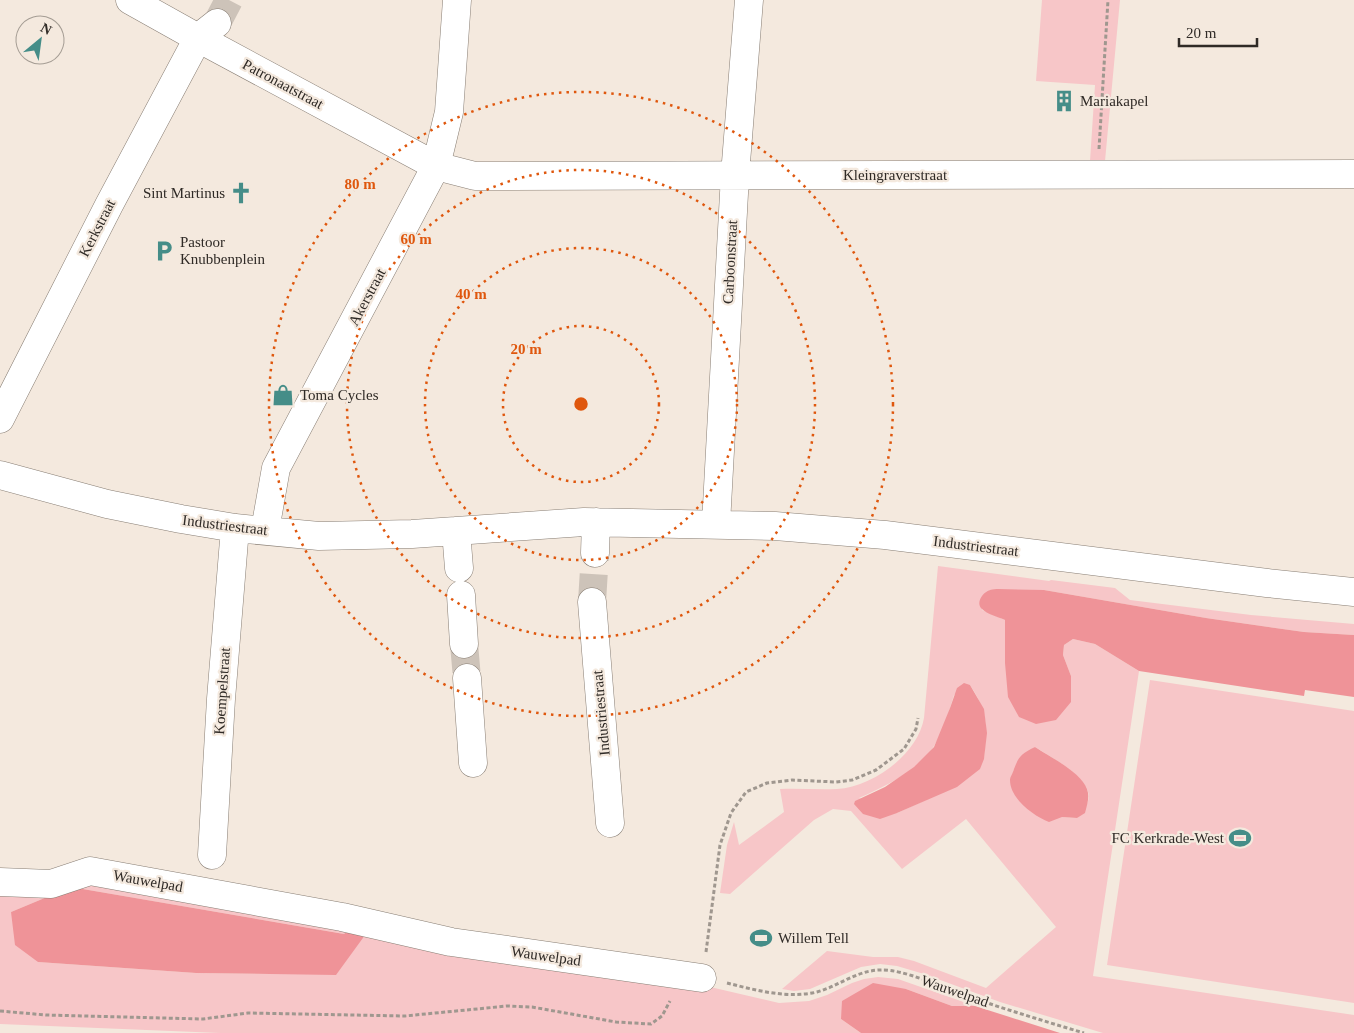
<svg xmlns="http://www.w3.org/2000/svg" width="1354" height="1033" viewBox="0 0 1354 1033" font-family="Georgia,serif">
<rect width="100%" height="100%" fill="#f4e9de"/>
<path fill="#f7c6c8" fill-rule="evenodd" d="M1042,0H1120L1105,161H1090L1095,85L1036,81Z
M938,566L1049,581L1051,580L1115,588L1130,600L1251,615L1354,624V635L1304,632L1206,618L1044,590H989L982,610L1005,620L1006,631L1071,676L1063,655L1064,645L1073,639L1095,644L1139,671L1093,976L1354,1015V1033H1103L1000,1002L924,974L897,966L880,964L861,967L810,989L794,991L782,989L827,951L873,957H898L914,961L986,988L1056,927L966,819L902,869L851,811L833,809L814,820L730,894L720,893L727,845L734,822L739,845L784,812L780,789C799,788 818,790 837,789C873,787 918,754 924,718ZM970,685C989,714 987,726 984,758L926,800L897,813L859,798C884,787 920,770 934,746C943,731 949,712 954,695ZM1035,747C1050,757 1095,779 1088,801C1086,807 1081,813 1077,818L1062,817L1010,780L1014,770Z
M1150,680L1354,711V1003L1107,965Z
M80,880L351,928L344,934L71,887L11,912L38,962L196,973L279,974L368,931L693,983L779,1003L809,1001L827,995L852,983L864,979L878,977L898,979L975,1006H952L906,989L841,1019L861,1033H220L0,1024V888Z"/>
<path fill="#ef9398" d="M998,589L1044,590L1206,618L1304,632L1354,635V697L1305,690L1304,696L1139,671L1095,644L1073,639L1064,645L1063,655L1071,676V702L1056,720L1036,724L1019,717L1008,697L1005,663V620C998,617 987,614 982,609C975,603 983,592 990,590C993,589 996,589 998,589Z
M964,683L970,685L984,709L987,733L984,759L980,769L957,787L897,813L880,819L863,814L854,804L855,801L885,787L914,767L934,747L950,708L957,688Z
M1035,747C1050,757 1081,772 1087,789C1090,797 1087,805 1085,813L1077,818L1062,817L1049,822C1034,816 1010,799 1010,780C1010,777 1013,773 1014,769C1019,756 1021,754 1035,747Z
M71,887L344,934L351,928L368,931L336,975L196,973L38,962L15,945L11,912Z
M873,983L906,989L952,1006H975L1060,1033H861L841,1019L842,1001Z"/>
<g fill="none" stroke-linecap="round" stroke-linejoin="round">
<path stroke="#cdc3b9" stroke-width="28" stroke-dasharray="28 14" stroke-linecap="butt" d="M217,23L229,0
M592,602L595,553
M464,644L467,678"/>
<g stroke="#887e74" stroke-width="29">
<path id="minor" d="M130,0L198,38L436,166L475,176L1354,174
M0,419L109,205L198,38L217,23
M0,475L107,504L181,519L235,528L319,536L412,534L584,522L775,526L885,535L1267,583L1354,592
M716,524L735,175L749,0
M265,530L276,468L436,166L449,112L457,0
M456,531L459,568
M595,553L596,522
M461,595L464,644
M592,602L610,823
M467,678L473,763
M212,855L221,699L235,528
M0,882L51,884L90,871L342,917L451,942L702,978"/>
</g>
<path stroke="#9f978f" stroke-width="3" stroke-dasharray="4 2.5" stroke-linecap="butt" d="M1099,149L1108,0
M706,952L720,845L731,813L746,792L767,783L792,780L836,782L852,780L876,770L904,749L916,729L918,718
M727,983C755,990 787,999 817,992C839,986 857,970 881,970C903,969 942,987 964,995C1004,1009 1044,1021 1084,1033
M0,1011L46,1015L203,1019L248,1013L405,1016L507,1006L532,1007L616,1022L651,1024L662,1016L670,1001"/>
<use href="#minor" stroke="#fff" stroke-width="28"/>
</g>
<g fill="none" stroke="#df570d" stroke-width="2.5" stroke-dasharray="2.5 5">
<circle cx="581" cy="404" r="78"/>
<circle cx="581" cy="404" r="156"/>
<circle cx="581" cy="404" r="234"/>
<circle cx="581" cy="404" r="312"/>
</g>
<defs>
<g id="building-bare" transform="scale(1.725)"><path d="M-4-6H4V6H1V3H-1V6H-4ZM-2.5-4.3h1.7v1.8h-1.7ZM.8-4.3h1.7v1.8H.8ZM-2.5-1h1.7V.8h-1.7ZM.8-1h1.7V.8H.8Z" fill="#458d88" stroke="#f4e9de" stroke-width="2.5" paint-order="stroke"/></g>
<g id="church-bare" transform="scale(1.725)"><path d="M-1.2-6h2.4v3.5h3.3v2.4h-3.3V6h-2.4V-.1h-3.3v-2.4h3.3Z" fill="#458d88" stroke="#f4e9de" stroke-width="2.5" paint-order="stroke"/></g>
<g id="parking-bare" transform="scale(1.725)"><path d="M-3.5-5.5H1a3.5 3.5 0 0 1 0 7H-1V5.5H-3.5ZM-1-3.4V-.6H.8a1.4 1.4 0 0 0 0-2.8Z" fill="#458d88" stroke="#f4e9de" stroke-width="2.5" paint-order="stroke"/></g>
<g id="shop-bare" transform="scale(1.725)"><path d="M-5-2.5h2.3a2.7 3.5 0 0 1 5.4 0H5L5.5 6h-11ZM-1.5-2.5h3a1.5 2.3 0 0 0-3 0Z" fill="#458d88" stroke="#f4e9de" stroke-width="2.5" paint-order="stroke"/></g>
<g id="stadium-bare" transform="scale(1.725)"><path d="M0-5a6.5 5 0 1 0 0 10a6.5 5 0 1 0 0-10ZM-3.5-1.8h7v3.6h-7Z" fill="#458d88" stroke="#f4e9de" stroke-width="2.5" paint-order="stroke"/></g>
</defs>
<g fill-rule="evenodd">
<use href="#building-bare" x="1064" y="101"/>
<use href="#church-bare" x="241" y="193"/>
<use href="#parking-bare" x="164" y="251"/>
<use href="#shop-bare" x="283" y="395"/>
<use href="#stadium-bare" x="1240" y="838"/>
<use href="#stadium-bare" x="761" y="938"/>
</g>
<g text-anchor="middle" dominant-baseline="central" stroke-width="4.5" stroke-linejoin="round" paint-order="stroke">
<g font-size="15" fill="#2f2a26" stroke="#f4e9de">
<text transform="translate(283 84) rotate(28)">Patronaatstraat</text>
<text x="895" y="175">Kleingraverstraat</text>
<text transform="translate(97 228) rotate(-63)">Kerkstraat</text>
<text transform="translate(730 262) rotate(-87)">Carboonstraat</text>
<text transform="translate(367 297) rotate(-62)">Akerstraat</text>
<text transform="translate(225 525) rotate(7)">Industriestraat</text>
<text transform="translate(976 546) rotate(7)">Industriestraat</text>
<text transform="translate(222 691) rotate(-86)">Koempelstraat</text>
<text transform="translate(601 713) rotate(-95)">Industriestraat</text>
<text transform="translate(148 881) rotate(10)">Wauwelpad</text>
<text transform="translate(546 956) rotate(8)">Wauwelpad</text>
<text transform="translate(955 991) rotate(19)">Wauwelpad</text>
</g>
<g font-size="15" fill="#2f2a26" stroke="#f4e9de" text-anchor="start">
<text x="1080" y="101">Mariakapel</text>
<text x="225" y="193" text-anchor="end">Sint Martinus</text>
<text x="180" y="242">Pastoor<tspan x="180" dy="17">Knubbenplein</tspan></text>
<text x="300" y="395">Toma Cycles</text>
<text x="1224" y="838" text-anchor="end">FC Kerkrade-West</text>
<text x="778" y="938">Willem Tell</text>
</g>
</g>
<circle cx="581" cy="404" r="8" fill="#df570d" stroke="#f4e9de" stroke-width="2.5"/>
<g font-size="15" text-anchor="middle" font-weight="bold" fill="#df570d" stroke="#f4e9de" stroke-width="4.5" stroke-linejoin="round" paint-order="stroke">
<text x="360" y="189">80 m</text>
<text x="416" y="244">60 m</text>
<text x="471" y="299">40 m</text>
<text x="526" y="354">20 m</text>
</g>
<g transform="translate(40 40) rotate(29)"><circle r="24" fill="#f4e9de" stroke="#a59d94"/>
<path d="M0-4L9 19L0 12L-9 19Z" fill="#458d88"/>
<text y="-8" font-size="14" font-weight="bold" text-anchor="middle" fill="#2f2a26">N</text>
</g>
<path d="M1179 38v8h78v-8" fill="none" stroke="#2f2a26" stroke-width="2.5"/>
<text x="1186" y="38" font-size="15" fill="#2f2a26" stroke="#f4e9de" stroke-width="4" paint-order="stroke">20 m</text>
</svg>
